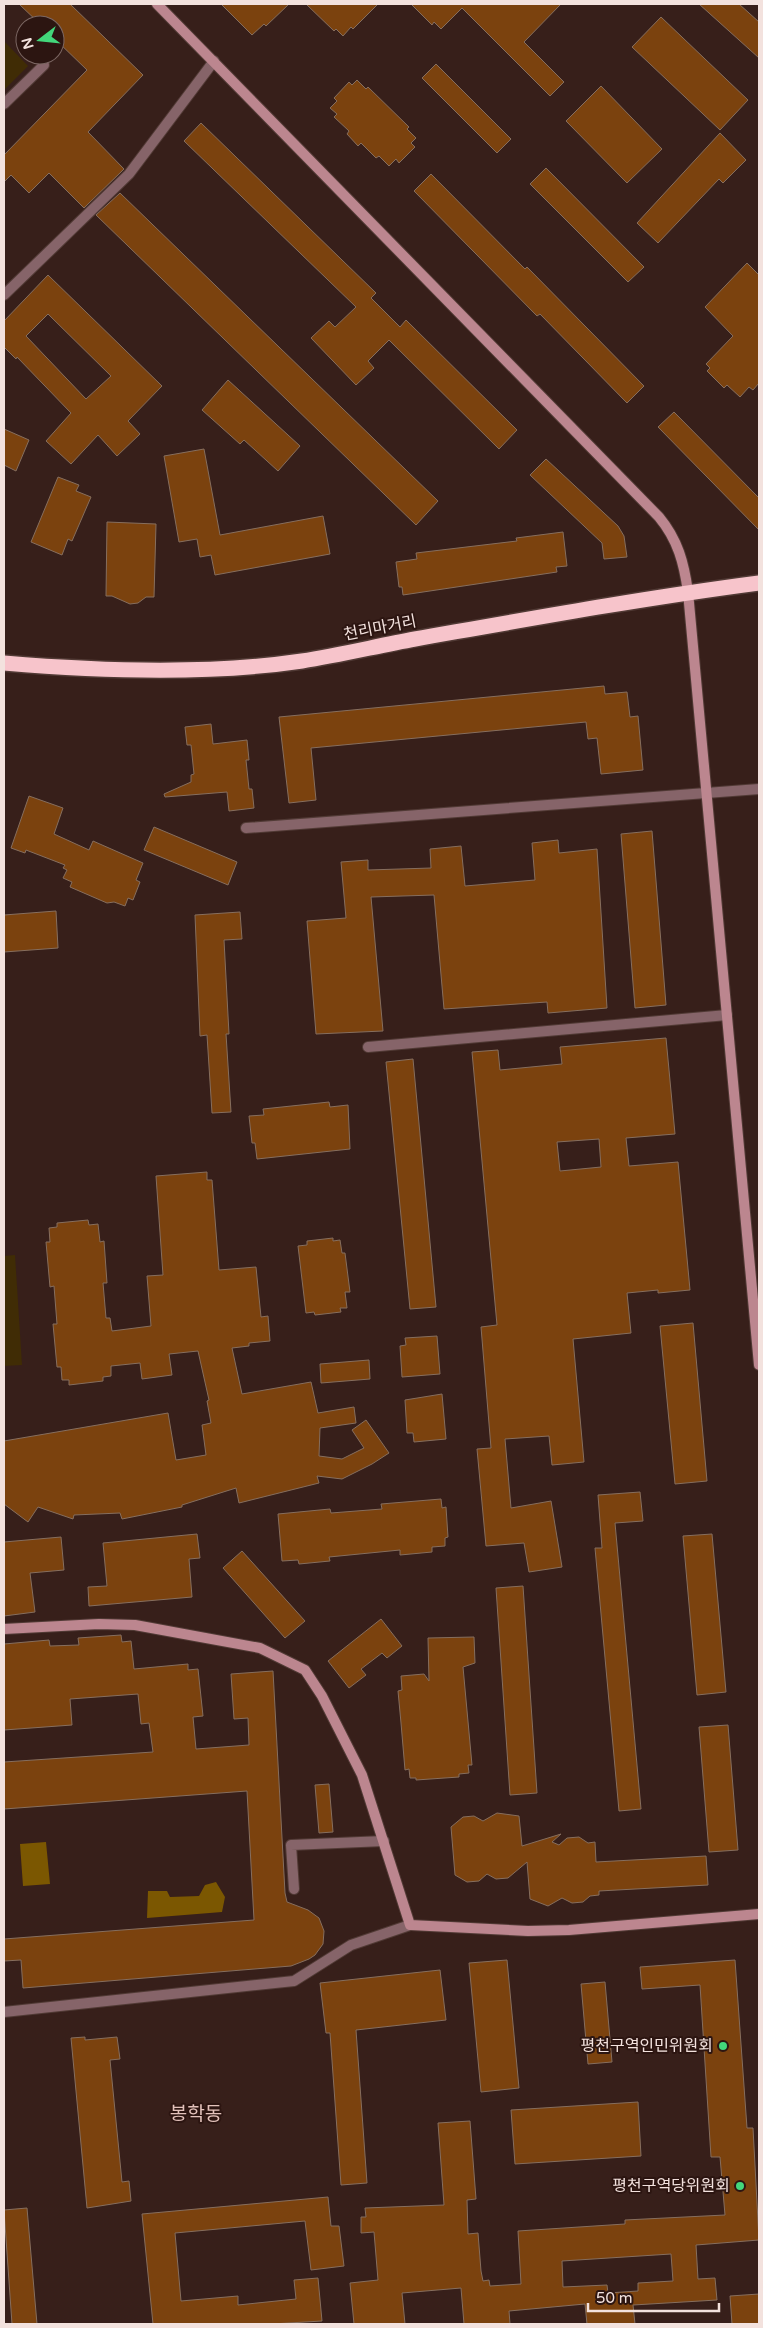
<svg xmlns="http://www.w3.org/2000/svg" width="763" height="2328" viewBox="0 0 763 2328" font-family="'Varela Round','Noto Sans KR',sans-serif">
<rect width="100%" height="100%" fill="#371f1a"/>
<path fill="#402c05" d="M4,41L28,66L4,90Z
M15,1255L22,1365L4,1366V1256Z"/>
<path fill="#7b5701" d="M46,1842L50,1884L23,1886L20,1844Z
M216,1882L225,1897L222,1912L147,1918L148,1891H167L170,1897L199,1896L205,1885Z"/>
<path fill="#7b420e" stroke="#866e5e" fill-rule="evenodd" d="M19,4H70L143,75L88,132L124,169L84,208L49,173L29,193L11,175L4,182V155L87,70L55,39V25H41Z
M221,4H289L266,26L264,24L252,35Z
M306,4H378L353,29L351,27L343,36L336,29L334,31Z
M411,4H561L524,42L564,82L550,96L462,8L441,29L434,22L432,25Z
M699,4H739L759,22V58Z
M661,17L748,100L720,130L632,47Z
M436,64L511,139L497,153L422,78Z
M357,80L366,89L368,87L409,127L407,129L416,138L411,143L415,147L399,163L396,159L389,166L379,156L376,158L361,143L358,146L347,134L349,131L334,117L337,114L330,108L337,101L334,98L349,82L352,85Z
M601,86L662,149L627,183L566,121Z
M201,123L376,293L371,298L400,327L406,320L517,430L499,449L389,340L368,361L374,368L356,385L311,338L329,321L335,327L356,307L184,141Z
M720,133L746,160L723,183L719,179L658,243L637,223Z
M546,168L644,267L628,282L530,184Z
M431,174L525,269L527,267L644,386L627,403L540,314L537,316L414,191Z
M120,193L438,501L416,525L96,215Z
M747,263L759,275V383L753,390L749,387L740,397L727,385L724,388L707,371L710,368L706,364L733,336L705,307Z
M48,275L162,386L128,421L140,434L117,456L98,435L71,464L46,441L71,413L17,357L16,359L4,347V321ZM48,314L111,376L86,399L26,336Z
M228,380L300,446L278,471L244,440L240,444L202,410Z
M674,412L759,498V530L658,427Z
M4,429L29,440L16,471L4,465Z
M204,449L220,535L323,516L330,554L215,575L211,555L200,557L197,539L179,542L164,456Z
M546,459L618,526L624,536L627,557L604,559L602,543L530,475Z
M58,477L79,485L76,491L91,497L72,541L68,539L62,555L31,542Z
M107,522L156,524L154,597H146L138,603L130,604L112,596H106Z
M563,532L567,566L556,567L557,572L403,595L402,587H399L396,562L417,559L416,553L517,541L516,538Z
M604,686L605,694L627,692L630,717L638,716L643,770L601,774L597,738L588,739L586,722L311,748L316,800L289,803L279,717Z
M211,724L213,744L247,740L249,760H246L249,789H252L254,808L229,811L227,792L165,797L164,794L191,782V775L194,774L191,745H187L185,727Z
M29,796L63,808L54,834L89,850L93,841L143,863L136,880L140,882L133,900L128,898L125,906L114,902L107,903L70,887L72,882L63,878L67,870L63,868L65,865L26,850L25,853L11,848Z
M154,827L237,862L228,885L144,850Z
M652,831L666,1005L635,1008L621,834Z
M558,840L559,853L597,849L607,1008L548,1013L547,1002L444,1009L434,895L371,897L383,1031L316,1034L307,921L346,918L341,862L368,860V870L431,868L430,849L461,846L465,886L535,880L532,843Z
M56,911L58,948L4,952V915Z
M240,912L242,939L224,940L229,1034H226L231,1112L212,1113L207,1035L200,1036L195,915Z
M666,1038L675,1134L626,1138L629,1166L678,1162L690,1290L658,1293V1290L627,1293L631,1333L573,1339L584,1462L552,1465L549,1436L505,1439L511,1508L551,1501L562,1567L529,1572L524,1543L486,1546L477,1449L491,1448L481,1327L497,1325L472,1052L498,1050L500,1070L562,1064L560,1047ZM599,1139L601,1167L560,1171L557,1142Z
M413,1059L436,1307L410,1309L386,1062Z
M329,1102L330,1107L348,1105L350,1149L257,1159L255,1143H252L249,1116L264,1115L263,1109Z
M207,1172V1180H212L219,1270L256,1267L261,1317L268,1316L270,1341L249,1343V1346L232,1348L242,1394L311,1382L318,1413L354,1407L356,1423L320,1428L319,1456L342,1459L364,1448L352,1430L366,1420L389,1453L372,1464L342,1479L317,1476L319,1483L239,1503L236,1488L182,1505V1507L122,1519L120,1513L74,1515L73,1519L38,1507L28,1522L4,1504V1441L168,1413L176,1460L206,1455L202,1425L211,1423L207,1401L209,1400L198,1351L169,1354L172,1375L142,1379L140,1363L111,1366V1376L103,1377V1381L69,1385V1380H62L61,1367H57L53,1324H57L54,1286L50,1287L46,1242H50L49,1228L57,1227V1223L88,1220L89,1225L98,1224L100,1242L104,1241L107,1283H103L106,1318H110L112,1331L151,1326L147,1276L163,1275L156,1176Z
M333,1238V1241L340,1240L342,1253H345L350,1292H345L347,1308H340L341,1312L315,1315L314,1312L306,1313L298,1246L307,1245V1241Z
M693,1323L707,1481L675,1484L660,1326Z
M437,1336L440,1374L402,1377L400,1346L406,1345L405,1338Z
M369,1360L370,1379L321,1383L320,1364Z
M442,1394L446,1439L414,1442L413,1433H407L405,1400Z
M640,1492L643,1521L615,1523L641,1809L619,1811L595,1548H602L598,1495Z
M441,1499L442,1508L446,1507L448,1537L445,1538V1546L432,1547V1552L400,1555V1550L329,1557L330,1561L299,1564L298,1560L282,1561L278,1514L330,1509L331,1513L382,1509L381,1504Z
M197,1534L200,1558L189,1559L192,1597L89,1606L88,1587L107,1586L103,1543Z
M712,1534L726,1692L697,1695L683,1536Z
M61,1537L64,1570L30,1573L35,1612L4,1616V1542Z
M242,1551L305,1621L285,1638L223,1568Z
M523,1586L537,1793L510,1795L496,1588Z
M381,1619L402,1646L387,1658L382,1653L361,1669L366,1675L349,1688L328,1661Z
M121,1635L122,1642L131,1641L134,1669L188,1664V1670L198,1669L203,1716L193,1717L196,1749L249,1745L248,1718L234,1719L231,1674L273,1671L285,1893L287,1902L308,1910L319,1918L324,1931L323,1944L315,1955L309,1959L291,1966L23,1988L21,1960L4,1961V1939L254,1920L247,1791L4,1809V1762L153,1752L149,1723L141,1724L138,1694L70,1699L72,1725L4,1730V1644L49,1640L50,1646L79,1645L78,1638Z
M474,1637L475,1663L463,1667L472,1765H468L469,1773L459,1774V1777L416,1780V1778H410L409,1769L405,1770L401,1723L398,1691L402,1690L401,1676L424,1674L429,1681L428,1638Z
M728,1725L738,1850L709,1852L699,1727Z
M329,1784L333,1832L319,1833L315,1785Z
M497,1813L519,1816L522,1846L561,1834L552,1842L559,1845L567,1838L579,1837L588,1843L595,1842L596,1862L706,1856L708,1885L599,1891V1895L590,1896L583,1902L572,1903L562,1898L548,1906L530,1899L527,1862L508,1878L496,1879L487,1874L479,1881L467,1882L455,1875L451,1827L463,1817L474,1816L483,1821Z
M507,1960L519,2088L481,2092L469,1963Z
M735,1960L747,2128H753L759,2240L696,2245L698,2279L715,2278L717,2300L633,2305L635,2324H587L585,2304L509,2311L510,2324H464L461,2288L402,2293L405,2324H354L350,2283L378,2280L374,2232L361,2233V2217H366L365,2208L444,2205L438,2123L470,2121L476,2199L467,2200L468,2234L478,2233L481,2271L483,2281L489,2280L490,2286L521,2284L518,2231L625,2224V2220L725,2215L720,2157H711L700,1985L642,1989L640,1967ZM671,2254L673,2281L638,2283V2291L608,2293L607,2285L563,2287L562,2261Z
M440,1970L446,2020L356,2030L367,2183L341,2185L330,2033H326L320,1983Z
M605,1982L612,2062L588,2064L581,1984Z
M85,2037V2040L117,2037L120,2059L110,2060L122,2182L129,2181L131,2201L87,2208L71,2038Z
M638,2102L641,2156L515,2164L511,2110Z
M328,2197L331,2226H339L344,2266L311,2270L305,2221L175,2233L181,2301L238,2296V2305L296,2299L294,2280L318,2278L322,2321L272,2324H153L142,2214Z
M27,2208L37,2324H12L4,2210Z
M759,2294V2324H732L730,2296Z"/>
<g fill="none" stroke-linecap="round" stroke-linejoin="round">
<g stroke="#513a35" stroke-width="12">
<path id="lane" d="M4,104L44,65
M294,1889L291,1845L384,1841"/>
</g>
<g stroke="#513a35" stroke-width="12">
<path id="street" d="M4,295L129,174L214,61
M246,828L759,789
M368,1047L727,1015
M4,2012L294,1981L351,1945L410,1925"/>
</g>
<g stroke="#513a35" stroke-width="12">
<path id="secondary" d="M157,4L659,517C678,540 684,563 688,592L759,1365
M4,1629L99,1624L135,1625L260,1648L305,1670L322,1696L362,1775L410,1925L528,1931L569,1930L759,1914"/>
</g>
<g stroke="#513a35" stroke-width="18">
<path id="highway" d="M4,663C99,671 208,675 302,661C340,655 377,646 415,639C529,619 644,598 759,583"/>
</g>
<use href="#lane" stroke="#866469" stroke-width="10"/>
<use href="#street" stroke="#866469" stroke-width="10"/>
<use href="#secondary" stroke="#bc868f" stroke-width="10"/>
<use href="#highway" stroke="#f7c4cb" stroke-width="15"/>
</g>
<g fill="#43d77b" stroke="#2c1511" stroke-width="2">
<circle cx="723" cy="2046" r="5"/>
<circle cx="740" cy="2186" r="5"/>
</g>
<g text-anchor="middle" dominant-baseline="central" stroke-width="4" stroke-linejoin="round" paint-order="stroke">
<g font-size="16" fill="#f3e2de" stroke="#2c1511">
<text transform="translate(380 628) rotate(-11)">천리마거리</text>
</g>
<g font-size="16" fill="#f3e2de" stroke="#2c1511" text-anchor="end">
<text x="713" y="2046">평천구역인민위원회</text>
<text x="730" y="2186">평천구역당위원회</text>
</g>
<g font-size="19" fill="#e3c2bb" stroke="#2c1511">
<text x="196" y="2114">봉학동</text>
</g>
</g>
<rect width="763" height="2328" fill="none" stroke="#f3e2de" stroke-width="10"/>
<g transform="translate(40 40) rotate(254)"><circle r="24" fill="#2c1511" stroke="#7c6763"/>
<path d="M0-4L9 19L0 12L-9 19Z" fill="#43d77b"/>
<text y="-8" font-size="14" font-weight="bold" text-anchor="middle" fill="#f3e2de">N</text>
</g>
<path d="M588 2303v8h131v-8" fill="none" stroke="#f3e2de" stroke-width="2.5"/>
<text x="596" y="2303" font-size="15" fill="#f3e2de" stroke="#2c1511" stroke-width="4" paint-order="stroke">50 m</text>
</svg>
